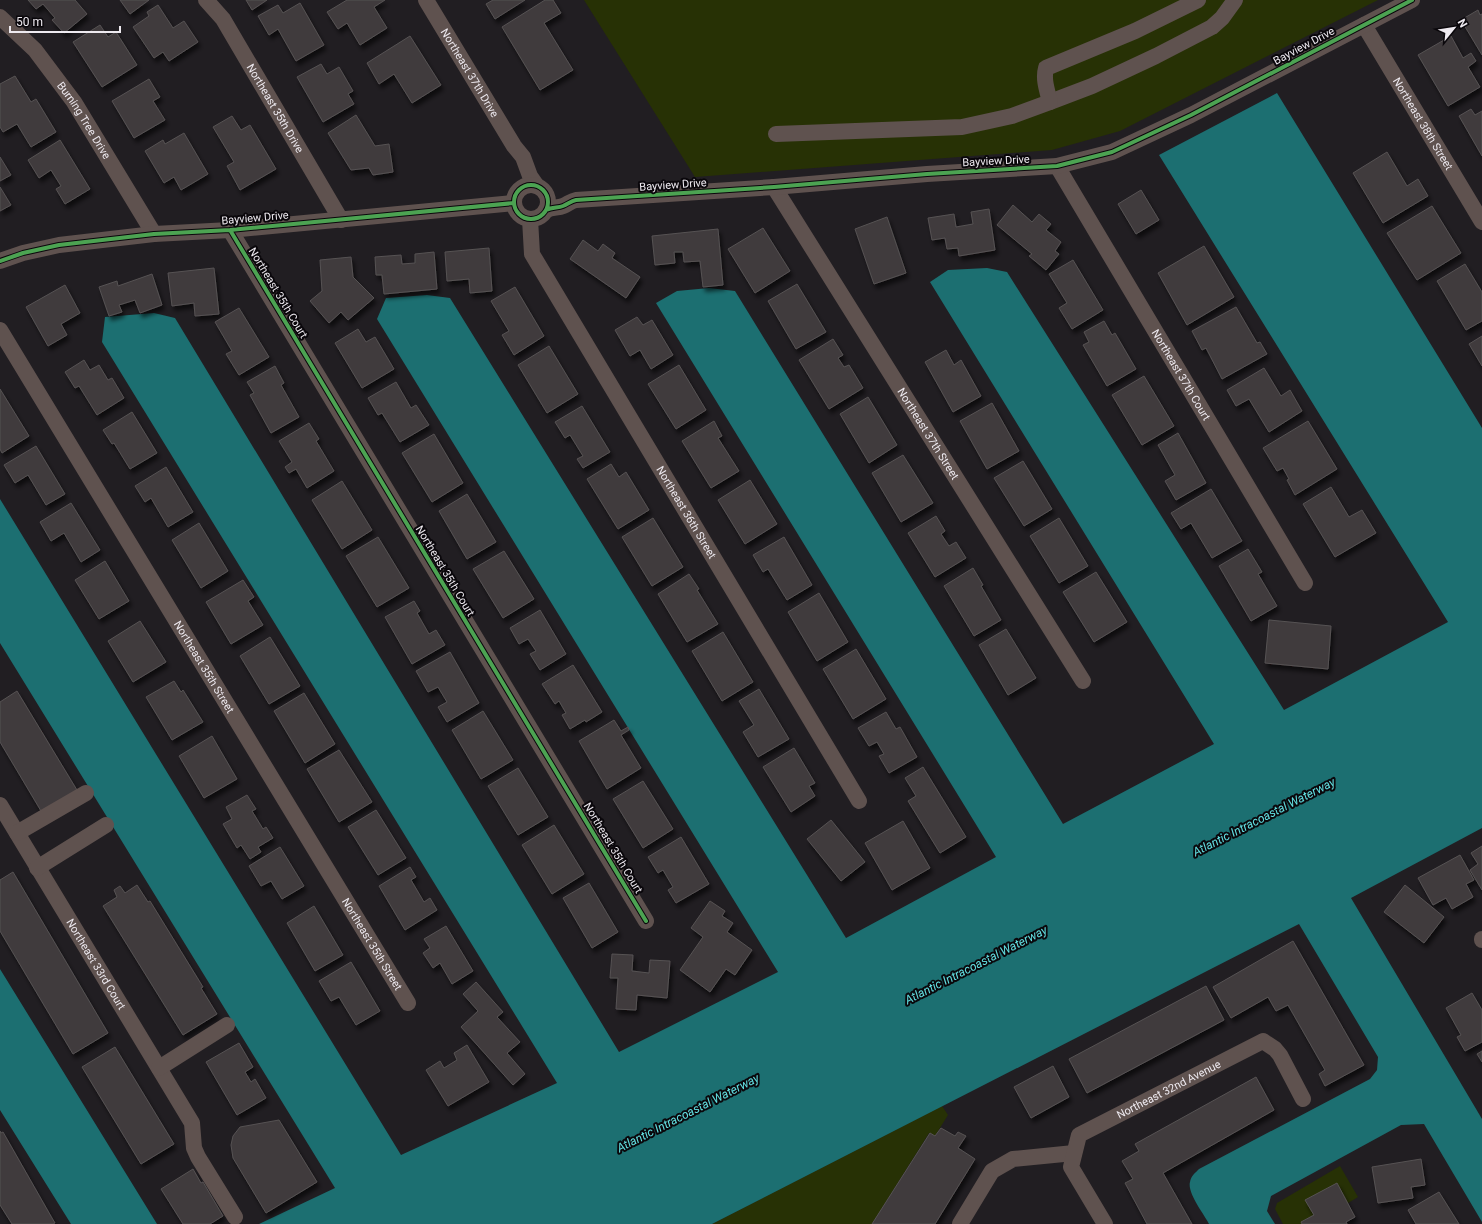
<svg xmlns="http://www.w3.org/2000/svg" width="1482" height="1224" viewBox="0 0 1482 1224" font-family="Roboto,sans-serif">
<defs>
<filter id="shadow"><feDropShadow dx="2.5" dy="4.5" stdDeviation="2" flood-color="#0009"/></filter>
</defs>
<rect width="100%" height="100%" fill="#211e22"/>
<path fill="#273105" d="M584,0H1378L1120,131L1052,150L695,177Z
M942,1106L948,1115L935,1136L929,1133L872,1224H712Z
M1340,1166L1358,1197L1314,1224H1283L1275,1209L1277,1203Z"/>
<path fill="#1c6f71" d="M1277,93L1482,428V828L1351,898L1482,1119V1222L1424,1124L1401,1125L1271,1196L1267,1211L1275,1224H1209C1204,1214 1187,1193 1190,1182C1191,1176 1195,1173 1199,1169L1370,1079L1377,1070L1378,1057L1299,924L712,1224H259L335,1188L0,643V499L401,1155L557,1083L102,342L105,317L154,313L175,318L619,1052L778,972L377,319L386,298L427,295L450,298L846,938L996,857L656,303L677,291L709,288L735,291L1063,824L1214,744L930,282L948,270L987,268L1007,272L1284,710L1448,622L1159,155Z
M0,969L157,1224H71L0,1110Z"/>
<path fill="#3f3b3d" stroke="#565253" filter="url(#shadow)" d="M28,0H75L87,14L64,33L52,20L55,18L43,4L36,9Z
M120,0H149L130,14Z
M246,0H267L252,10Z
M347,0H385L374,7L387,28L360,45L347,23L338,29L327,12Z
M493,0H525L495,19L486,4Z
M545,0H553L561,13L544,23L573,70L540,90L502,27Z
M300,3L324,45L296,61L278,29L269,35L258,16L278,5L283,13Z
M158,5L173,28L184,21L198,42L169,61L163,52L154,58L133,27L149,16L147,12Z
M1478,10L1480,15L1482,14V55L1461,20Z
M100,25L108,37L116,32L137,65L102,87L73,42Z
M410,36L441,85L412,103L394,74L379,84L367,63Z
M1451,36L1463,58L1471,53L1476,61L1468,67L1480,87L1448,106L1418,55Z
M321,64L327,74L339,67L353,91L348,94L354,104L323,122L297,77Z
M15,76L31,102L36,99L56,132L31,147L17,124L3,132L0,127V84Z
M149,79L160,97L153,101L165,120L134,138L112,101Z
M1471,109L1475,115L1482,111V156L1459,116Z
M356,115L375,146L389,144L393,172L373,175L369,168L351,170L328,133Z
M232,116L241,130L250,125L276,169L240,190L227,166L234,162L213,127Z
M184,133L208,174L181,190L174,177L164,183L145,151L163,140L165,144Z
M60,140L90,189L65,204L56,189L61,186L51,170L39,178L28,160Z
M1387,152L1407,186L1418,179L1428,196L1383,223L1353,173Z
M0,157L11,175L0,181Z
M0,187L11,205L0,211Z
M1141,190L1159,220L1136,234L1118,204Z
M1013,205L1032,222L1039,214L1051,224L1046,230L1061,242L1055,251L1059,254L1046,270L1029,256L1032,254L997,225Z
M1432,206L1461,253L1417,280L1387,233Z
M989,209L995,250L959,256L958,248L947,249L945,238L932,240L928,218L954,214L956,227L973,224L971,212Z
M887,217L906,273L874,284L855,229Z
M763,228L790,271L755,293L728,249Z
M718,229L723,285L703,287L700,261L684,262L683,252H674L675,263L655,265L652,236Z
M583,240L598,251L603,244L615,253L612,258L640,277L626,298L570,259Z
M1204,246L1234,297L1187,325L1158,273Z
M489,248L492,291L470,293L469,279L447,281L445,252Z
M434,252L437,289L384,294L382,275H376L375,257L401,255L402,264L415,263V254Z
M351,257L353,277L374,298L348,320L341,312L329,323L310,301L322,291L320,260Z
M1073,260L1103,310L1072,329L1059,308L1067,303L1049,274Z
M1465,264L1482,292V321L1466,330L1437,281Z
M214,268L219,314L195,316L194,303L172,306L168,273Z
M152,274L162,305L140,313L135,300L119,305L122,312L109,316L99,287L117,281L118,286Z
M797,284L826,332L796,349L768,301Z
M65,285L80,313L61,324L67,335L48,346L26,307Z
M515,287L544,336L514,355L502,335L509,331L491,301Z
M1236,307L1257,343L1260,342L1267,354L1222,379L1206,348L1202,350L1192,331Z
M239,308L269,357L239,375L226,354L232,351L215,322Z
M637,317L643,325L652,320L673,355L651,369L640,350L630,356L615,330Z
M1104,321L1112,335L1115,333L1136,369L1107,386L1083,345L1089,342L1084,332Z
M358,329L366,342L375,337L394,369L362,388L335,343Z
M1482,336V366L1469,344Z
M833,339L843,355L838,358L844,367L849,365L863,388L829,409L799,360Z
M549,346L578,394L547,413L518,365Z
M946,350L954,365L961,360L981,396L953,412L925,362Z
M84,360L90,370L99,365L108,380L112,378L124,398L97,415L79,386L75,388L65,372Z
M679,365L706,410L676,429L648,384Z
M275,366L284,383L281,385L299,417L271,433L250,395L254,393L247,382Z
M1264,368L1281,396L1290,390L1302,411L1269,432L1249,399L1236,406L1227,390Z
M1144,376L1174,426L1142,445L1112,395Z
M396,382L411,408L416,405L429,425L400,442L382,413L378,415L368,398Z
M0,389L29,436L2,453L0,449Z
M868,397L897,445L869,463L840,414Z
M992,403L1019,451L987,469L960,421Z
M582,406L610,452L583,468L577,459L583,456L570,435L565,438L555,422Z
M132,412L157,453L130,469L114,443L112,444L103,430Z
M714,421L722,436L718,438L739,471L711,488L682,441Z
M1308,421L1337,469L1295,495L1287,480L1289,479L1283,468L1277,471L1263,448Z
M309,423L319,439L316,441L334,471L307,488L296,469L289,473L285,467L292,462L279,441Z
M1178,433L1206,483L1176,500L1165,481L1175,475L1158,445Z
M434,434L463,483L432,502L402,453Z
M36,446L65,494L46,505L28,475L15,483L4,465Z
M903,455L933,503L901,522L872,473Z
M1023,461L1052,509L1024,526L994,478Z
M611,464L619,477L626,472L649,510L618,529L587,479Z
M166,467L193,512L168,527L151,498L145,502L135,486Z
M750,480L777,524L745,544L718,500Z
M342,481L372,530L342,549L312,500Z
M1331,487L1349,517L1362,510L1376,533L1335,557L1303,504Z
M1211,489L1242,541L1212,558L1191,523L1181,529L1171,513Z
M467,494L496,542L467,559L439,511Z
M71,503L100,550L81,562L64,533L51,541L40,522Z
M936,516L945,531L941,534L949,546L956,542L966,558L935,577L908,533Z
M653,518L683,567L652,586L622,537Z
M1059,518L1088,566L1059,583L1030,536Z
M199,523L228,571L201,588L172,540Z
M378,537L409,588L377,607L346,556Z
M784,537L812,585L787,600L768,569L763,572L753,555Z
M1248,549L1262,572L1258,574L1277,606L1251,621L1219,566Z
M504,551L534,599L503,618L473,569Z
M105,561L129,601L99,619L75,580Z
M973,568L983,585L981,586L1001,620L974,636L944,586Z
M1096,572L1127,622L1094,642L1063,592Z
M689,574L699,589L697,590L718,624L687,642L658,594Z
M243,580L254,597L248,601L263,625L231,644L206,602Z
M819,593L848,642L817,661L788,612Z
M414,601L420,611L417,613L429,634L436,630L445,645L412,664L385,617Z
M540,610L566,654L540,670L530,654L536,651L528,639L519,644L510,628Z
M1269,620L1331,626L1328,669L1265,663Z
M140,621L166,662L133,682L108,641Z
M1006,629L1036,678L1008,695L979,645Z
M723,632L753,682L722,701L692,651Z
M270,637L300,686L269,704L240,656Z
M856,649L886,699L853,719L823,669Z
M450,652L479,703L447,722L438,707L447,702L438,687L428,692L416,671Z
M573,665L602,712L586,722L585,720L570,729L562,715L566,713L559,701L555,704L542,684Z
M174,681L181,692L183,690L203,722L172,740L146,697Z
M759,689L789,739L758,757L743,732L754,725L739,701Z
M17,691L80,795L44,816L0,742V702Z
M304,693L335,744L305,763L274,711Z
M483,711L513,760L481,779L452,730Z
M886,712L896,729L900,727L917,757L889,773L879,756L884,754L877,742L869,746L858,728Z
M614,720L621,731L628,727L629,730L621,735L641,768L607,789L579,741Z
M212,736L237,779L204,798L179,756Z
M794,748L815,783L809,786L815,796L791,812L763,767Z
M339,750L372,802L339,822L307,769Z
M923,767L966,837L940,853L908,801L916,796L905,778Z
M518,768L548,817L518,835L488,786Z
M643,781L673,829L643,848L613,799Z
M247,795L256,809L252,811L263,829L266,827L273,838L258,847L261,852L250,859L241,845L237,848L223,824L232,819L226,807Z
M376,810L406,858L378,875L348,827Z
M831,820L865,862L841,881L807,839Z
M903,821L930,868L892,890L865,843Z
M554,825L584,874L552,894L522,845Z
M681,837L709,884L676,903L668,890L673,887L663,870L658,873L648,857Z
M1482,846V890L1470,870L1478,864L1471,853Z
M280,847L304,886L282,899L271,881L261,886L249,866Z
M1460,855L1474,880L1466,884L1473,897L1452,909L1446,898L1433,905L1418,878Z
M410,867L416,877L411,880L424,902L430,898L437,910L405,930L379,886Z
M13,872L108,1033L73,1054L0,931V880Z
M589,883L618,932L592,948L563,898Z
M137,885L148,902L150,901L203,987L201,988L217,1014L183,1035L103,906L117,897L114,890L120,886L125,893Z
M1405,885L1444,917L1424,943L1384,912Z
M710,901L725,911L722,916L733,923L727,932L752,950L735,975L726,969L710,992L680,970L703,937L691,928Z
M314,906L343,955L315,971L287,923Z
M446,926L473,971L452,984L440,963L433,968L423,953L430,948L424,939Z
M1293,941L1364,1065L1325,1086L1319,1074L1325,1070L1288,1005L1276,1011L1268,997L1231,1018L1213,987Z
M612,954L633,955L632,971L649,973L650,960L670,961L667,998L637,995L636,1010L616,1009L618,978H610Z
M351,962L380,1011L356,1025L339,997L331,1001L319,981Z
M476,982L503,1012L497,1017L520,1042L507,1053L525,1074L513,1085L461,1027L478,1011L463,994Z
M1206,986L1224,1020L1087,1093L1069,1059Z
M1472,993L1482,1010V1042L1465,1051L1457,1037L1461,1035L1446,1008Z
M239,1043L253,1067L245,1072L251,1082L255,1079L266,1098L237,1115L206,1062Z
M467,1045L489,1082L448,1106L426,1070L440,1061L444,1068L457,1060L454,1053Z
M115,1047L174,1144L141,1164L82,1067Z
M1482,1051V1062L1477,1054Z
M1053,1066L1069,1097L1031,1118L1014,1087Z
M1256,1077L1274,1110L1163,1173L1192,1224H1147L1125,1183L1133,1179L1122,1161L1139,1151L1135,1144Z
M279,1120L317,1182L266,1213L233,1158L231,1145L233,1136L240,1127Z
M941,1128L955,1136L958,1132L966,1136L958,1148L975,1159L935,1224H872L930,1133L935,1136Z
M0,1131L1,1133L3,1132L52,1218L55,1223L53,1224H12L0,1205Z
M1421,1159L1425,1185L1411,1187L1413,1198L1378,1203L1372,1167Z
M193,1169L201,1183L203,1182L223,1216L210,1224H183L161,1189Z
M1337,1183L1355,1217L1346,1222L1347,1224H1302L1301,1222L1314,1215L1305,1200Z
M1439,1192L1459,1224H1416L1408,1210Z"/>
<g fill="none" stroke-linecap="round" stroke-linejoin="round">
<g stroke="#5f524f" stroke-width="16">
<path id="s1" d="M206,0L223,19L341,220"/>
<path id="s2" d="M426,0L514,146L523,157L530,176L537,186"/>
<path id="s3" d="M0,17L35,50L74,102L154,234"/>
<path id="s4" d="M1364,25L1482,222"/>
<path d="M1050,102L1092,86L1156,56L1212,27L1222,18L1235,0"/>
<path d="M776,134L962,127L1012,116L1050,102C1047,90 1043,79 1046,68L1135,31L1198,0"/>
<path id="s5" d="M1057,166L1305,583"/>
<circle cx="531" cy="202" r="17"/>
<path id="s6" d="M774,187L1083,681"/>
<path d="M546,210C552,207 558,208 563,206C568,204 571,201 576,200L774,187L927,174L1057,166L1112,152L1191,115L1412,0"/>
<path id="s7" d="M530,219L532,254L859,801"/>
<path d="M230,230L646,921"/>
<path d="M0,261L23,253L59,245L154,234L230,230L514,203"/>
<path id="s8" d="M0,330L408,1003"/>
<path id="s9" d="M0,805L192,1123L194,1148L198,1157L235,1217"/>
<path d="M17,833L86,793"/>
<path d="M37,868L106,825"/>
<path d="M1482,939V940"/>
<path d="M159,1068L227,1025"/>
<path d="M960,1224L992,1171L1013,1159L1074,1153"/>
<path id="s10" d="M1105,1224L1071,1167L1079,1135L1263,1041L1275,1049L1280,1055L1303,1099"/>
</g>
<g stroke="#0a070b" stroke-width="6">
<path id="cycleway" d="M514 202a17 17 0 1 1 34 0a17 17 0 1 1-34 0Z
M546,210C552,207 558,208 563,206C568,204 571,201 576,200L774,187L927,174L1057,166L1112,152L1191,115L1412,0
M230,230L646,921
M0,261L23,253L59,245L154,234L230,230L514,203"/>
</g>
<use href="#cycleway" stroke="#4ca352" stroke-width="4"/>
</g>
<g text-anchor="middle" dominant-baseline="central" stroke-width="4" stroke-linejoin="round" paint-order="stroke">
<g font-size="11" fill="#eeeaf0" stroke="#0a070b">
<text transform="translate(1304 46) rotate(-28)">Bayview Drive</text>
<text stroke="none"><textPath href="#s2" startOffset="85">Northeast 37th Drive</textPath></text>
<text stroke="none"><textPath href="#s1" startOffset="129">Northeast 35th Drive</textPath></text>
<text stroke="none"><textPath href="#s3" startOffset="134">Burning Tree Drive</textPath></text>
<text stroke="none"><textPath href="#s4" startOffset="115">Northeast 38th Street</textPath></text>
<text transform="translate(996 161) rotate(-3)">Bayview Drive</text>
<text transform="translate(673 185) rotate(-4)">Bayview Drive</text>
<text transform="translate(255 218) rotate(-5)">Bayview Drive</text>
<text transform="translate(278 293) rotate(59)">Northeast 35th Court</text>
<text stroke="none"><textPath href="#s5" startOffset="243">Northeast 37th Court</textPath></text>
<text stroke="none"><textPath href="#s6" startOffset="291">Northeast 37th Street</textPath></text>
<text stroke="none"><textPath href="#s7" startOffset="336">Northeast 36th Street</textPath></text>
<text transform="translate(445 571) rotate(59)">Northeast 35th Court</text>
<text stroke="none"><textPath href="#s8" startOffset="394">Northeast 35th Street</textPath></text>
<text transform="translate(613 848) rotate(59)">Northeast 35th Court</text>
<text stroke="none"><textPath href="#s8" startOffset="718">Northeast 35th Street</textPath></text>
<text stroke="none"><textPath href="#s9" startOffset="186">Northeast 33rd Court</textPath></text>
<text stroke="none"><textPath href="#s10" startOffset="200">Northeast 32nd Avenue</textPath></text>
</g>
<g font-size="12" font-style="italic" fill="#63e1e3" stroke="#0a070b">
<text transform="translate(1264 817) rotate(-27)">Atlantic Intracoastal Waterway</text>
<text transform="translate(976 965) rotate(-27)">Atlantic Intracoastal Waterway</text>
<text transform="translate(688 1113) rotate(-27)">Atlantic Intracoastal Waterway</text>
</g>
</g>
<g transform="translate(1454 28) rotate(60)" stroke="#0a070b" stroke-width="3" paint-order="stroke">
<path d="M0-3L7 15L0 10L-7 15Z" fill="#eeeaf0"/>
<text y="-6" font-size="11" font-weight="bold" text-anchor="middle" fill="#eeeaf0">N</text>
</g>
<path d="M10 26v6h110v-6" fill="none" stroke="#eeeaf0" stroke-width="2"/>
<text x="16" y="26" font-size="12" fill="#eeeaf0" stroke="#0a070b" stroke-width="3" paint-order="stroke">50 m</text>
</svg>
